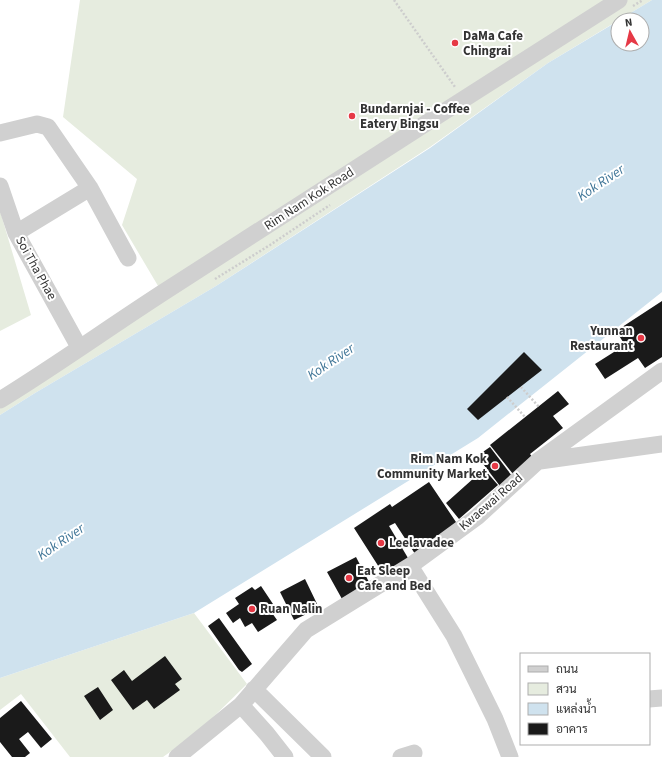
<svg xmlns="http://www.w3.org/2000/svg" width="662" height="757" viewBox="0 0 662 757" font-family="'Source Sans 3',Sarabun,sans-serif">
<rect width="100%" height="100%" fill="#fff"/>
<path fill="#e6ecdf" d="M80,0H652L548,63L430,147L216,286L35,393L0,415V401L164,296L122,225L137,179L63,117Z
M0,211L31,315L0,331Z
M194,613L247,684L198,732L163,757H70L21,694L0,710V678Z"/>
<path fill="#cfe2ee" d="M652,0H662V292L478,438L194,613L0,678V415L35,393L216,286L430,148L548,63L618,21V44H642V20H619Z"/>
<path fill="#1a1a1a" d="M662,301V357L645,368L638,358L605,379L595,364L625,345L616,331Z
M524,352L542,370L478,420L467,409Z
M558,391L569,404L553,416L563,428L530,454L533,458L513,474L490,445Z
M490,447L512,476L500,486L477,456Z
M484,469L498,485L459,519L446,503Z
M429,482L458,525L417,557L395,523L389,526L408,558L384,575L354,528L390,504L392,507Z
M356,557L370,584L342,599L327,572Z
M305,579L319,608L294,620L280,592Z
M261,586L275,607L270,610L277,620L258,632L252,623L245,627L240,618L233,623L226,613L239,604L235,598L252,587L255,590Z
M219,618L252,664L242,672L239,670L208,626Z
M165,656L182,679L175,684L180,690L154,709L147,700L133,710L111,680L124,670L132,681Z
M98,687L113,710L100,720L84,696Z
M21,701L52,739L41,748L28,732L19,739L30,753L25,757H12L0,742V718Z"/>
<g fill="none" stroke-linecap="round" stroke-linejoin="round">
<path stroke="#cdcdcd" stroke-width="2.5" stroke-dasharray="2 2" stroke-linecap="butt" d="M394,0L455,87
M633,6L643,0
M215,279L270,245L330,205
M521,387L539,407
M507,397L525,417"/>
<path stroke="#d0d0d0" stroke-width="17" d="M0,133L37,124L48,127L90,188
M0,186L16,233L79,347
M16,233L90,188L128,258
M0,400C57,365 111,326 167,290C317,193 468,96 619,0
M540,461L662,444
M410,566L454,636L495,719L510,757
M254,689L323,757
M649,699L662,698
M241,705L267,734L285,757
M177,757L241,705L306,630L410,566L477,517L538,461L662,371
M401,757L414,753"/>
</g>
<g fill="#e63946" stroke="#fff" stroke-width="1.5">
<circle cx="455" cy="43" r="4"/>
<circle cx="352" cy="116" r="4"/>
<circle cx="641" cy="338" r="4"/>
<circle cx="495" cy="466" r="4"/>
<circle cx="381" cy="543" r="4"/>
<circle cx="349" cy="578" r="4"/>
<circle cx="252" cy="609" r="4"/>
</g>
<g text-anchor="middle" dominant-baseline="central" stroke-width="4" stroke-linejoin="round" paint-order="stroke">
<g font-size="13" font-weight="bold" fill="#333" stroke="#fff" text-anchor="start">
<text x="463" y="36">DaMa Cafe<tspan x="463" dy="15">Chingrai</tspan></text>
<text x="360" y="109">Bundarnjai - Coffee<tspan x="360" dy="15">Eatery Bingsu</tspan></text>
<text x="633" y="331" text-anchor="end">Yunnan<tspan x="633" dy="15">Restaurant</tspan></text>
<text x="487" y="459" text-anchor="end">Rim Nam Kok<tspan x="487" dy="15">Community Market</tspan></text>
<text x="389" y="543">Leelavadee</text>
<text x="357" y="571">Eat Sleep<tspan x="357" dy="15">Cafe and Bed</tspan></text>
<text x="260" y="609">Ruan Nalin</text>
</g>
<g font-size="13" fill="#333" stroke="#fff">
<text transform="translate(309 199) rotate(-33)">Rim Nam Kok Road</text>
<text transform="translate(36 268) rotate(61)">Soi Tha Phae</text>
<text transform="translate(491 502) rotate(-41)">Kwaewai Road</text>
</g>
<g font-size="14" font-style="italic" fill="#3f7597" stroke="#fff">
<text transform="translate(601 183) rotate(-34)">Kok River</text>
<text transform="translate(331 362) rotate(-34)">Kok River</text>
<text transform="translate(61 542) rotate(-34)">Kok River</text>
</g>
</g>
<rect x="520" y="653" width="130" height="92" fill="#ffffff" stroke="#adadad"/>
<rect x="528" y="666" width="20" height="6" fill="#d0d0d0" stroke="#adadad"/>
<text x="556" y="673" font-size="12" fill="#333333">ถนน</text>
<rect x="528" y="683" width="20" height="12" fill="#e6ecdf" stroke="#adadad"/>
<text x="556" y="693" font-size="12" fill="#333333">สวน</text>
<rect x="528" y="703" width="20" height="12" fill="#cfe2ee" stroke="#adadad"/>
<text x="556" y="713" font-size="12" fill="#333333">แหล่งน้ำ</text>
<rect x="528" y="723" width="20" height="12" fill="#1a1a1a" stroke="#adadad"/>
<text x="556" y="733" font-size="12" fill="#333333">อาคาร</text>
<g transform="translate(630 32) rotate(352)"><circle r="19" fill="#ffffff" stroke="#adadad"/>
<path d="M0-3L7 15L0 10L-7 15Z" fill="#e63946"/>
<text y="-6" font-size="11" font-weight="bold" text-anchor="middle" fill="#333333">N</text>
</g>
</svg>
